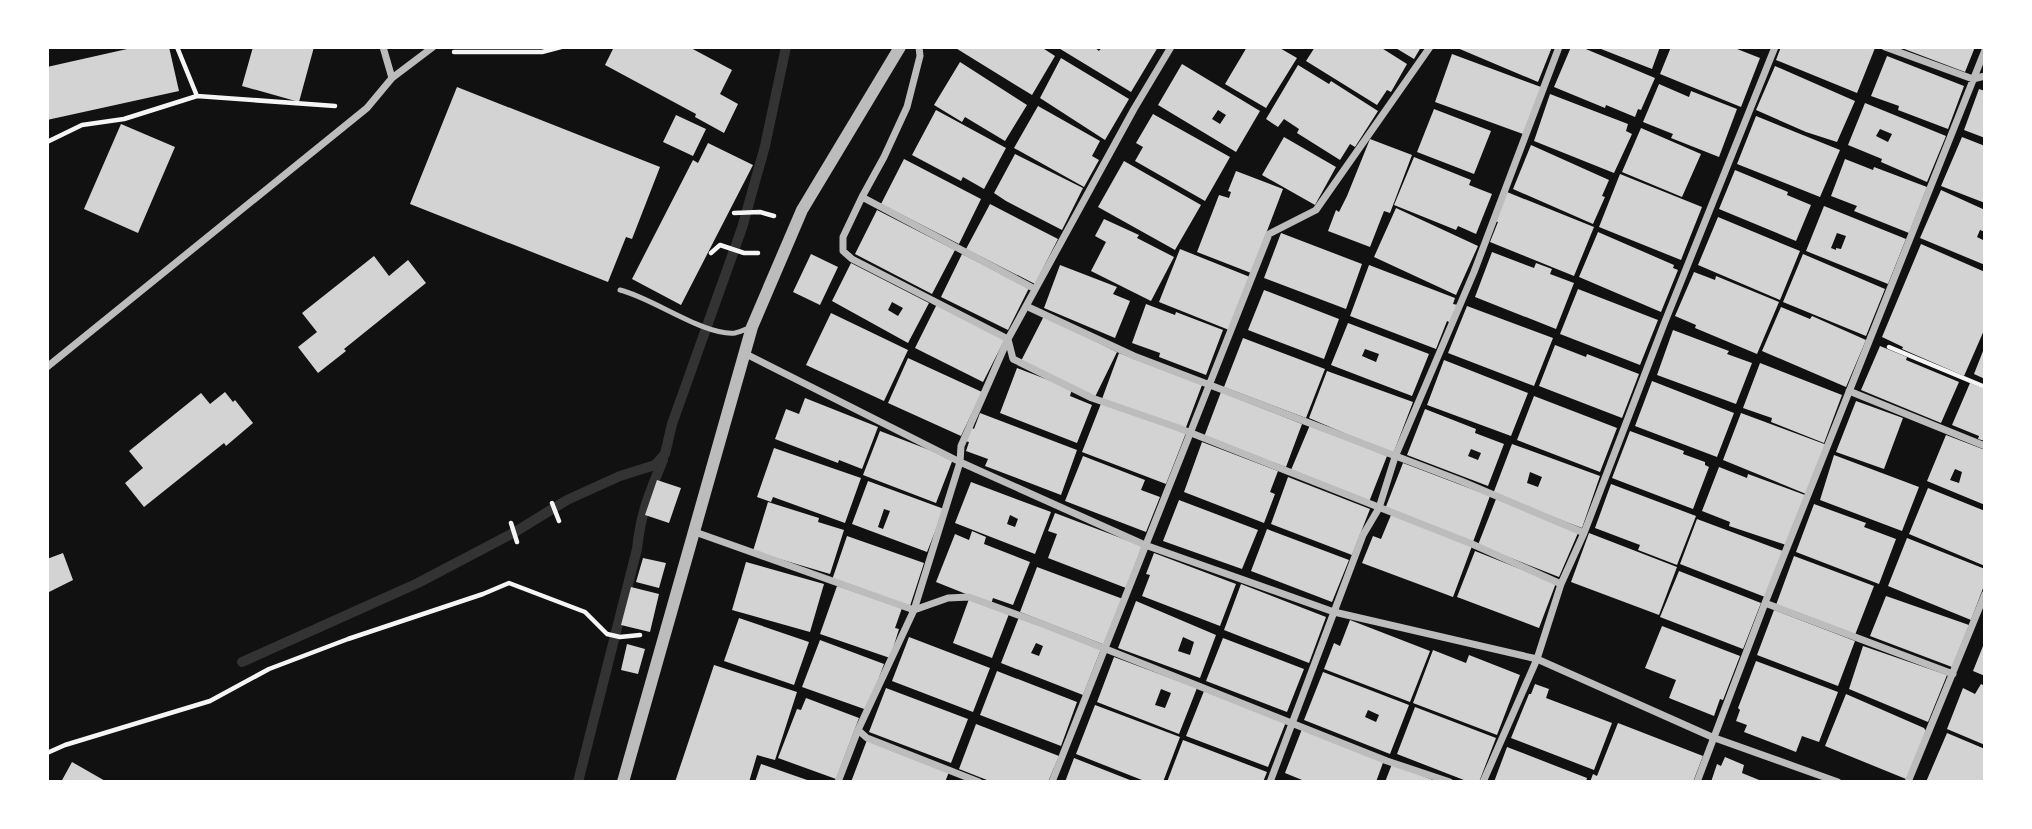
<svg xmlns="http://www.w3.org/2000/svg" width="2032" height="829" viewBox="0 0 2032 829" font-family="'Fira Sans Condensed',sans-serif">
<rect width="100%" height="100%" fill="#111"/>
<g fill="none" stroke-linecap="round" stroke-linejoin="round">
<path stroke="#333" stroke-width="10" d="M242,662L418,583L515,532L567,500L620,476L655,465L665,454L672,424L742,228L765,146L786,47
M578,782L637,549C641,512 649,494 663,460"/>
</g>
<path fill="#d3d3d3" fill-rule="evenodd" d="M136,47H169L179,91L47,120V67Z
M253,47H314L299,102L242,86Z
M614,47H689L732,70L720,94L738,104L724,133L695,117L696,114L605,65Z
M954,47H1041L1055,56L1032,95Z
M1057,47H1094L1099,51L1102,47H1158L1131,92Z
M1247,47H1278L1297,58L1266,108L1225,84Z
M1315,47H1380L1407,64L1391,92L1387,90L1377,105L1306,61Z
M1394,47H1421L1414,59Z
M1455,47H1552L1538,82Z
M1571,47H1581L1655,78L1641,110L1638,109L1635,117L1606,105L1605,108L1554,87Z
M1596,47H1660L1652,69Z
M1671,47H1732L1760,58L1741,107L1660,74Z
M1781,47H1874L1875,48L1857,93L1776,60Z
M1899,47H1975L1965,72Z
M1452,54L1541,87L1523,134L1435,102Z
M1887,56L1964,86L1948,129L1898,110L1899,106L1871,96Z
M1061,58L1129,99L1105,140L1040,98Z
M960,62L1027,105L1005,141L965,117L962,122L934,105Z
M1182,64L1260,111L1236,152L1158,105ZM1218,110L1226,115L1220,124L1212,119Z
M1298,65L1329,84L1331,81L1378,111L1355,147L1350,144L1340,160L1297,133L1299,129L1284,119L1278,127L1266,119Z
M1775,66L1855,101L1837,142L1806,132L1756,110Z
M1659,84L1689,97L1691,91L1737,109L1719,157L1671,138L1673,134L1643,122Z
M457,87L660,167L632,239L626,237L608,282L410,204Z
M1979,89L1985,91V138L1964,130Z
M1550,94L1628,124L1626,131L1632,134L1614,173L1534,141Z
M1865,103L1946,136L1927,182L1881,162L1882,159L1848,145ZM1880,129L1892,134L1888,142L1876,136Z
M1038,106L1100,141L1092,156L1099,160L1084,187L1014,148Z
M1434,109L1491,131L1474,174L1417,152Z
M936,110L1006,148L984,189L963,177L961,181L912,155Z
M1153,114L1230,157L1205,201L1135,161L1143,147L1136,143Z
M676,115L706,129L693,156L663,142Z
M1756,116L1840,150L1820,197L1737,164Z
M121,124L175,147L138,233L84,209Z
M1641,128L1701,154L1682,197L1622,172Z
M1284,137L1336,167L1315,205L1262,175Z
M1962,137L1985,146V203L1941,186Z
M1370,139L1412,155L1390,213L1384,211L1370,247L1328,231L1336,210L1339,212L1347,196Z
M708,143L753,165L681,305L632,279L693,160L698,163Z
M1531,145L1609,180L1602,196L1605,197L1593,224L1513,189Z
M1015,154L1083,188L1062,230L1006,201L994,193Z
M1414,157L1471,180L1469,185L1492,194L1476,234L1458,226L1456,230L1394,205Z
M904,159L981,199L959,244L881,204Z
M1845,159L1873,170L1874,167L1927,187L1909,233L1854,211L1857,206L1831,196Z
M1124,161L1201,205L1175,250L1098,207Z
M1735,170L1788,192L1787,195L1811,205L1796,241L1719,209Z
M1236,171L1283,189L1251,273L1197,252L1219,195L1229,198L1231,192L1228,191Z
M1620,174L1702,207L1681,260L1599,227Z
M1941,190L1985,210V232L1980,230L1977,237L1985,241V265L1920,238Z
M1507,192L1594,227L1574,276L1490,242L1498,222L1495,221Z
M990,204L1058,239L1035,284L966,249Z
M1824,206L1906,239L1888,284L1806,251ZM1837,233L1846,236L1841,249L1836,248V250L1831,248Z
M1396,208L1478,246L1456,295L1374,257Z
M877,210L955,250L932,294L855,254Z
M1718,217L1800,251L1780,300L1698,265Z
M1104,219L1139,235L1137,238L1174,257L1151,301L1091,271L1106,242L1095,236Z
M1598,232L1674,265L1673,268L1678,270L1661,312L1579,277Z
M1281,233L1362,264L1346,309L1264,278Z
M1921,244L1985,272V328L1964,376L1902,349L1903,347L1882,337Z
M1180,249L1250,277L1229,330L1159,302Z
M1492,252L1534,268L1536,263L1552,269L1550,274L1574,283L1556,329L1475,297Z
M811,254L838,267L820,305L793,292Z
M962,254L1029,288L1008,330L941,297Z
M1803,254L1885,289L1866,336L1783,302Z
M374,256L389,276L408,260L426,283L344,349L346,351L318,373L298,347L317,332L302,313Z
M851,263L929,303L908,343L832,301ZM892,302L903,308L898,316L888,310Z
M1060,265L1117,287L1113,294L1130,301L1115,338L1044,308Z
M1369,265L1455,298L1453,304L1458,305L1451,323L1447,321L1436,349L1350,316Z
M1694,272L1715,280L1716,276L1779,302L1757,354L1695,328L1696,325L1675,316Z
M1578,289L1658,320L1640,365L1560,334Z
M1264,290L1339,319L1324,359L1248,330Z
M937,304L1005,339L983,382L915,348Z
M1146,304L1175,315L1176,312L1223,330L1206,375L1159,357L1160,353L1132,343Z
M1467,306L1553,338L1534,386L1448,353Z
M1781,307L1810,319L1812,316L1866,340L1846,387L1762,351Z
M831,313L908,350L884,401L806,365Z
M1044,316L1117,352L1095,397L1021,361Z
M1348,323L1429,354L1412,396L1331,365ZM1365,349L1379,354L1376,362L1362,356Z
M1673,330L1729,351L1727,354L1752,363L1736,404L1657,375Z
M1243,338L1325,369L1306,418L1224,387Z
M1555,345L1586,357L1587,354L1639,374L1622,418L1539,386Z
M1880,346L1907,357L1906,360L1959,382L1941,423L1861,390Z
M1985,346V379L1974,374Z
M1119,353L1202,385L1185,430L1102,399Z
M908,358L982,392L961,436L888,403Z
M1444,360L1528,393L1511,436L1427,405Z
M1760,363L1842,395L1824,443L1771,422L1772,418L1766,416L1743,408Z
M1017,368L1072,389L1070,396L1092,405L1077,443L1000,413Z
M1327,371L1413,402L1393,454L1309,418Z
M1652,381L1734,413L1717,457L1635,426Z
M1970,383L1985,389V441L1978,439L1979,436L1952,425Z
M225,392L233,402L235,400L253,423L226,446L224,443L144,507L125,483L143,468L129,451L201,393L210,404Z
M1221,392L1302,424L1286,467L1204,437Z
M1534,396L1617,428L1600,472L1517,440Z
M805,398L878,427L862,469L839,460L838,463L775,439L786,409L799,414Z
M1102,401L1186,433L1166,484L1082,452Z
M1856,401L1903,418L1884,469L1836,452Z
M1425,409L1476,429L1475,433L1504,444L1488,486L1407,455ZM1471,449L1481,453L1478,460L1468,456Z
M980,413L1077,450L1061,495L985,466L988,459L966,451L969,442L965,441L971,427L974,429Z
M1741,413L1827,445L1806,494L1723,460Z
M1310,425L1387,456L1369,502L1291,470Z
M880,431L953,459L936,503L863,475Z
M1630,431L1684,451L1683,454L1705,462V465L1709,467L1693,509L1612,478Z
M1946,435L1985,450V505L1927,481ZM1955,469L1962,472L1959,483L1950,480Z
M1202,442L1278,471L1270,492L1275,494L1264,523L1184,492Z
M1512,444L1600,476L1582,528L1493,494ZM1530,472L1542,477L1538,487L1527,483Z
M774,448L861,478L845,523L773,497L771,502L757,497Z
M1834,455L1919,487L1902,531L1820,500Z
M1083,456L1145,480L1141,490L1160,497L1146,532L1065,501Z
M1403,463L1490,496L1473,542L1385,509Z
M1719,467L1747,478L1748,474L1805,495L1786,545L1729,526L1730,522L1702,511Z
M1288,477L1370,509L1352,555L1271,524Z
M657,480L681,488L669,523L645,515Z
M868,481L944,509L927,552L852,524ZM884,509L890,511L883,529L878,527Z
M971,482L1051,512L1035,554L955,523ZM1010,515L1018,519L1015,527L1007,524Z
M1611,484L1696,516L1677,565L1638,550L1640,545L1595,528Z
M1928,488L1985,511V566L1909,534Z
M1496,499L1578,533L1559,577L1478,545Z
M1179,500L1258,530L1242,569L1163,541Z
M768,502L819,518L818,522L844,530L830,574L753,551Z
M1814,504L1866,523L1864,527L1896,539L1879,584L1796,552Z
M1055,513L1142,546L1126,588L1048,558L1057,534L1048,531Z
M1391,515L1472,546L1453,597L1362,563L1373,536L1381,539Z
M1697,519L1783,551L1765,597L1680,564Z
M1267,529L1349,560L1332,602L1251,571Z
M972,531L986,537L984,544L1030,562L1013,605L993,598L991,604L936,582L955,534L969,540Z
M1589,533L1677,567L1659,615L1571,582Z
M847,536L924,563L910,606L832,580Z
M1907,538L1985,569V583L1971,620L1888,586Z
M1475,551L1556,583L1539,628L1457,597Z
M63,553L73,580L47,593V559Z
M1154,553L1236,584L1220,626L1142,596L1150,575L1146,574Z
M1794,556L1874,586L1855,635L1776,605Z
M643,558L666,563L659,588L636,582Z
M746,562L824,584L810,632L732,610Z
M1037,567L1123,599L1105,645L1020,612Z
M1679,571L1761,603L1743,649L1660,617Z
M1241,584L1326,617L1309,663L1224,630Z
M837,586L902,608L895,628L899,629L890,658L820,634Z
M631,587L659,594L650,632L621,625Z
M1886,596L1969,625L1952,667L1870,636Z
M969,599L1009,614L992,658L953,643Z
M1136,601L1216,635L1200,678L1118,648ZM1183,637L1194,642L1190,655L1178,651Z
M1774,610L1855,641L1838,686L1757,655Z
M1019,617L1101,649L1083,695L1001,663ZM1036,643L1043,646L1039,656L1031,653Z
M739,618L809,642L794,685L724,661Z
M1350,620L1430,651L1410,702L1324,669L1334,643L1340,646Z
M1662,626L1740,656L1723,700L1720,699L1714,716L1669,698L1676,680L1645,668Z
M909,637L990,668L973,712L892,681Z
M1223,638L1304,669L1287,712L1206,681Z
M820,640L884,664L867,710L802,687Z
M1985,641V676L1973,671Z
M627,644L645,649L638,674L621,670Z
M1863,646L1947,675L1928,722L1849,689Z
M1433,650L1466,663L1469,655L1520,675L1497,735L1413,703Z
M1114,657L1197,688L1179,734L1097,702ZM1161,689L1171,693L1165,708L1155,705Z
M1756,661L1838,692L1819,742L1802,736L1796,752L1744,732L1747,725L1736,721L1740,710L1738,708Z
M714,665L797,692L775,760L757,755L749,782H675Z
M997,671L1077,702L1061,746L980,715Z
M1323,672L1409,705L1390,754L1304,720ZM1368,710L1379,715L1376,722L1365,717Z
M1535,684L1549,689L1546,698L1612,723L1594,770L1511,738L1529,694H1531Z
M1981,684L1985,686V745L1947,729L1963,688L1975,694Z
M886,688L968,719L951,763L869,732Z
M1204,691L1286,722L1268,767L1186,736Z
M1846,694L1924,728L1927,733L1906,779L1825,746Z
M806,698L859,718L836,779L778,758L797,709L801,710Z
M1095,705L1180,737L1163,782H1147L1076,754Z
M1415,707L1496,738L1479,782H1469L1397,754Z
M1618,723L1703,756L1693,782H1590L1593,774L1597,776Z
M976,724L1059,756L1048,782H992L959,769Z
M1302,729L1384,760L1376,782H1307L1285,773Z
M1947,733L1985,749V782H1926Z
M867,740L949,772L945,782H851Z
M1183,740L1267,772L1263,782H1167Z
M1507,747L1587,778L1586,782H1494Z
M1725,757L1744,765L1742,773L1764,782H1711L1717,764L1721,766Z
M1074,758L1135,782H1065Z
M72,762L107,782H61Z
M761,764L810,781V782H755Z
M1392,764L1438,782H1385Z"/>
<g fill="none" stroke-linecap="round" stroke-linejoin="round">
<path stroke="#f5f5f5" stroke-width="4.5" d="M177,47L197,96L335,106
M454,52H542L561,47
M47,142L82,125L124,119L197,96
M734,213L760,212L774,216
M711,253L720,245L744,253H758
M1889,347L1985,387
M552,503L559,521
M511,523L517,542
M47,753L65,745L210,701L269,669L348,639L483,594L509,583L585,612L607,634L620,637L640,635"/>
<path stroke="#bcbcbc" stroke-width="5" d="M620,290C653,298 704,336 735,333C740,332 746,329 751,327"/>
<path stroke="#bcbcbc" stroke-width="7" d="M383,47L392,78
M919,47L920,56L907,107L884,157L862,197L1035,289
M1885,47L1973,79L1985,76
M862,197L843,237V251L852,259L1008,339L1013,359L1092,398L1176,427L1472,544L1561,584
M1026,306L1134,356L1461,481L1584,533
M746,354L960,462L1145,545L1334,612L1537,659L1712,737L1838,782
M47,367L367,108L392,78L433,47
M1849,391L1985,446
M695,532L914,610L948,598L969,597L1048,626L1387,761L1450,782
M1765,603L1953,674
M858,730L867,738L979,782
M838,782L858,730L914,610L960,462L961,446L1008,339L1134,109L1171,47
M1052,782L1269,234L1316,210L1430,47
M1270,782L1363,535L1379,508L1395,457L1474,272L1559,47
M1483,782L1537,659L1561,584L1584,533L1664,324L1775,47
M1697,782L1765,603L1985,50
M1908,782L1985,594"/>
<path stroke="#bcbcbc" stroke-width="12" d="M623,782L752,327L802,210L900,47"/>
</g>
<rect width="2032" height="829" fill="none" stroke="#ffffff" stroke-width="98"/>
</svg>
